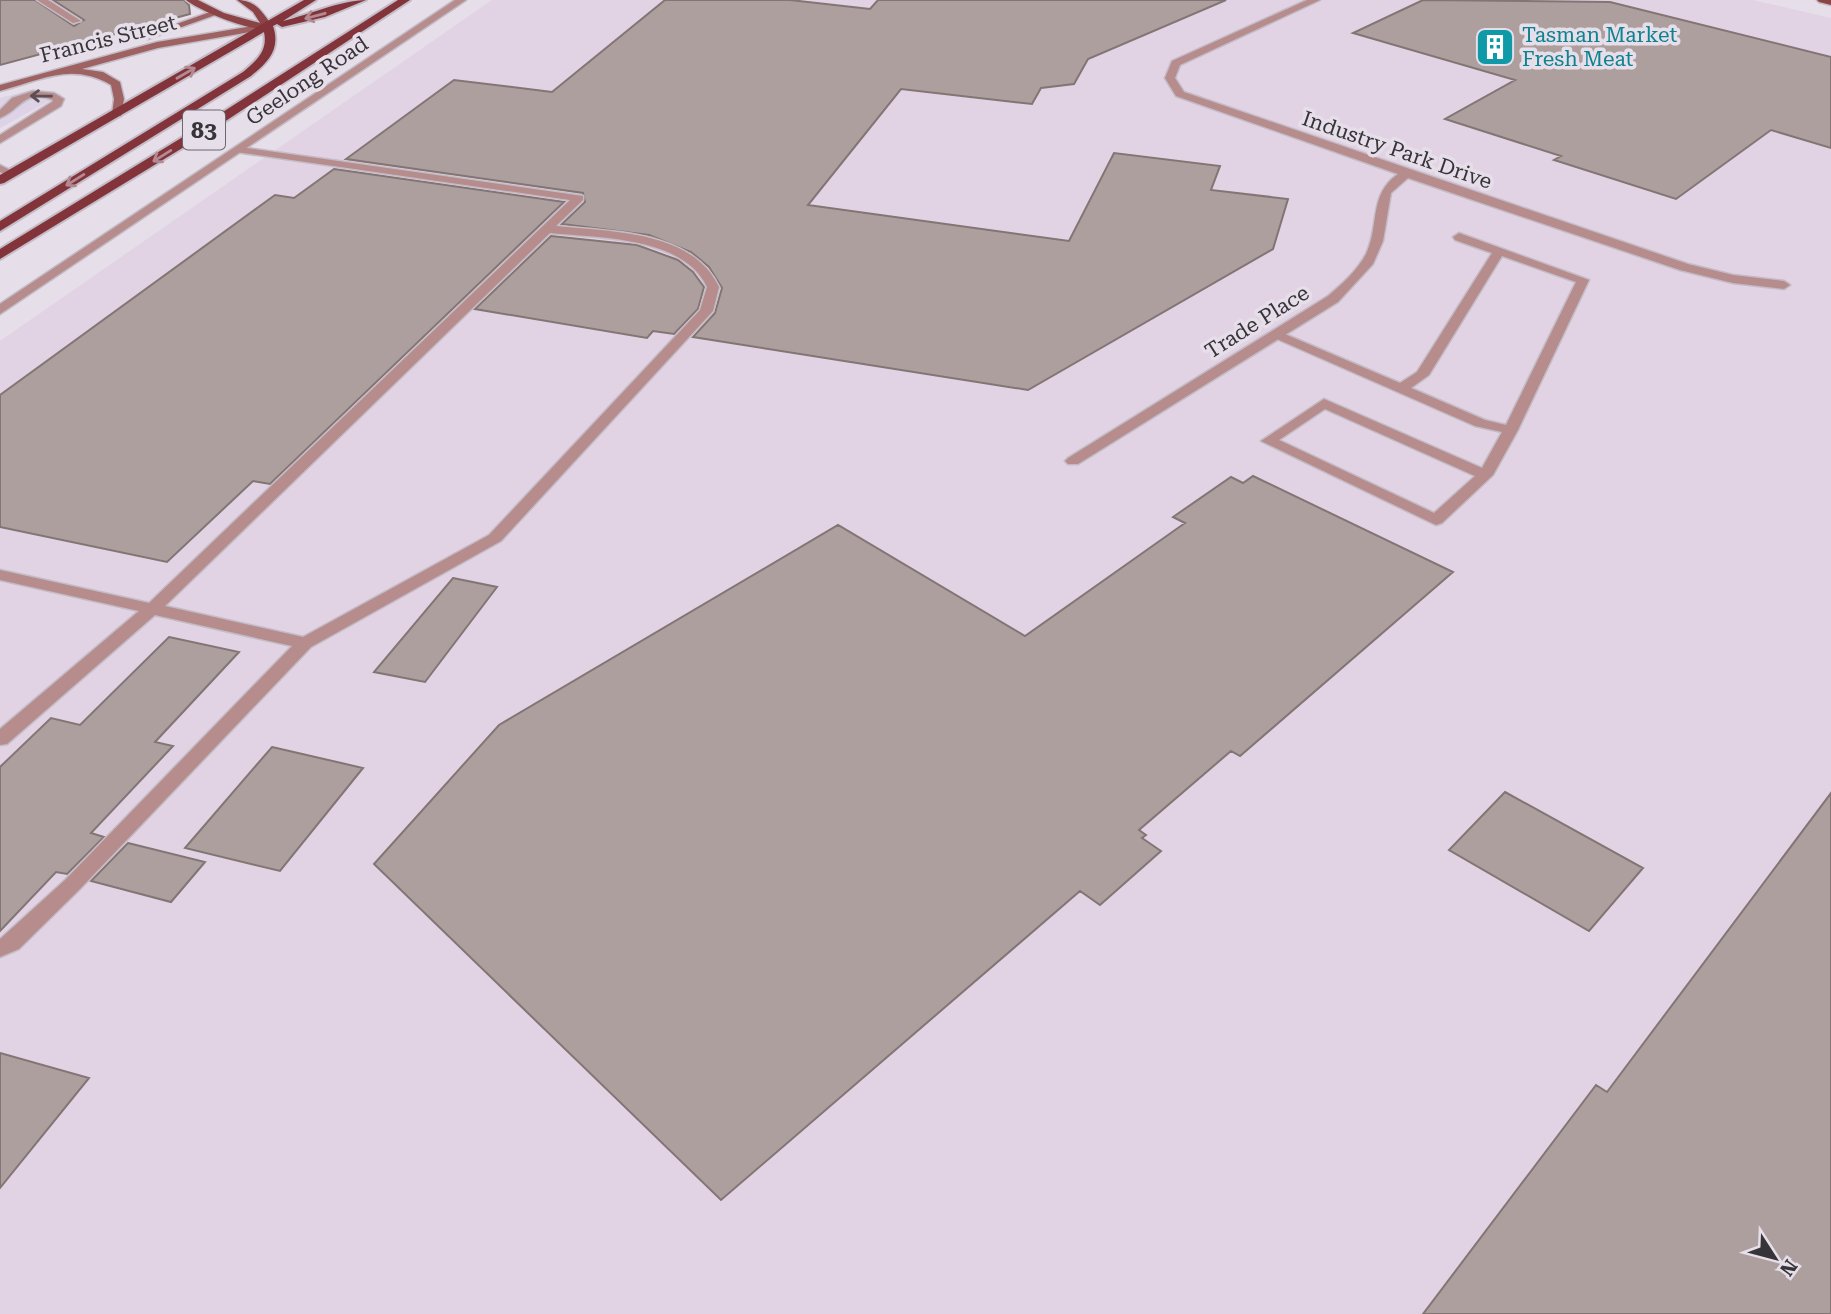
<svg xmlns="http://www.w3.org/2000/svg" width="1831" height="1314" viewBox="0 0 1831 1314" font-family="'Roboto Serif',serif">
<rect width="100%" height="100%" fill="#e6dee9"/>
<path fill="#ded2e7" d="M31,90L62,94L0,128V98Z"/>
<path fill="#e1d2e4" d="M492,0H1753L1831,18V1314H0V341Z"/>
<path fill="#ad9f9e" stroke="#837574" stroke-width="2" d="M0,0H35L74,26L84,20L53,0H184L189,5L190,14L0,65Z
M665,0H790L870,9L878,0H1226L1088,59L1074,84L1041,88L1032,104L901,89L808,205L1069,241L1114,153L1220,166L1211,190L1288,199L1273,249L1028,390L693,337L715,313L722,288L709,267L691,252L649,235L562,224L585,202L583,193L346,159L454,80L552,92Z
M1423,0L1610,2L1831,57V148L1771,130L1676,199L1554,160L1561,156L1445,119L1515,80L1353,33Z
M334,169L564,202L270,484L253,481L167,562L0,527V395L275,195L294,198Z
M551,236L637,245L678,260L693,272L704,287L698,309L674,334L653,331L647,338L475,309Z
M1253,476L1453,572L1240,756L1231,751L1139,830L1146,835L1142,838L1161,851L1100,905L1080,891L721,1200L374,864L499,725L838,525L1025,636L1185,523L1173,517L1231,477L1243,483Z
M453,578L497,587L425,682L374,672Z
M169,637L239,652L155,742L173,746L91,833L104,837L67,874L56,872L0,931V767L51,718L80,725Z
M272,747L363,768L280,871L185,848Z
M1505,792L1643,868L1589,931L1449,850Z
M1831,793V1314H1423L1596,1085L1607,1092Z
M128,843L205,862L171,902L91,881Z
M0,1053L89,1078L0,1188Z"/>
<g fill="none" stroke-linecap="round" stroke-linejoin="round">
<g stroke="#c3bcc6" stroke-width="3">
<path id="service" d="M37,0H48L81,21L73,23Z
M33,91L54,93L64,99L61,106L0,143V135L52,102L53,100C23,89 22,109 0,118V110L12,98Z
M240,147L583,196V200L556,226C611,232 692,230 719,287L713,311L501,541L311,647L79,890L19,949L0,957V939L65,880L292,646L155,615L7,744L0,745V729L139,611L0,580V570L149,603L570,200L236,152L234,150ZM550,233C598,238 683,236 707,287L700,310L489,535L303,637L165,606Z
M0,165L18,174L12,177L0,172Z
M1459,233L1589,280L1518,430L1493,475L1442,523L1436,525L1261,441L1324,399L1482,468L1502,432L1475,426L1268,335L1275,331L1280,332L1400,383L1417,372L1492,253L1455,240L1453,237ZM1502,256L1576,282L1506,425L1485,420L1411,388L1429,375ZM1325,409L1475,476L1434,513L1279,440Z"/>
</g>
<g stroke="#c3bcc6" stroke-width="3">
<path id="minor" d="M455,0H466L0,314V304Z
M1307,0H1320L1180,65L1175,78L1184,92L1688,264L1733,275L1784,281L1790,285L1784,289L1733,283L1680,270L1408,178L1391,193L1383,241L1373,264L1338,302L1078,464H1068L1065,461L1068,458L1328,296C1342,284 1357,271 1366,254C1380,225 1368,195 1398,174L1176,96L1165,78L1172,61Z"/>
</g>
<g stroke="#c3bcc6" stroke-width="3">
<path id="secondary" d="M213,11L221,13L148,39L140,37Z
M265,24L270,27L268,29L158,48L82,69L103,72L120,82L124,99L121,116L112,114L114,99L111,85C71,62 42,80 0,91V85L157,42Z"/>
</g>
<g stroke="#c3bcc6" stroke-width="3">
<path id="primary" d="M186,0H198L224,13L260,23L253,12L237,0C256,0 263,13 273,27C258,36 200,11 186,0Z
M1817,0H1831V5L1819,2Z"/>
</g>
<g stroke="#c3bcc6" stroke-width="4">
<path id="trunk" d="M304,0H316L283,21C308,15 342,0 366,0L325,17L282,27L277,24L273,26C281,49 268,62 251,76L0,231V221L243,72C257,60 268,51 264,32L4,183L0,184V175Z
M398,0H410L212,130L0,259V249L204,124Z"/>
</g>
<use href="#service" fill="#b68c8c" fill-rule="evenodd"/>
<use href="#minor" fill="#b68c8c" fill-rule="evenodd"/>
<use href="#secondary" fill="#9e6263" fill-rule="evenodd"/>
<use href="#primary" fill="#8b4346" fill-rule="evenodd"/>
<use href="#trunk" fill="#82343a" fill-rule="evenodd"/>
</g>
<defs><path id="oneway-shaft" d="M-6 0H5M1.5-3L5.5 0L1.5 3" fill="none" stroke-width="1.6" stroke-linecap="round" stroke-linejoin="round" transform="scale(1.75)"/></defs>
<g stroke="#b48992">
<use href="#oneway-shaft" transform="translate(315 16) rotate(165)"/>
<use href="#oneway-shaft" transform="translate(186 73) rotate(-30)"/>
<use href="#oneway-shaft" transform="translate(162 156) rotate(148)"/>
<use href="#oneway-shaft" transform="translate(75 180) rotate(148)"/>
</g>
<use stroke="#5d4e52" href="#oneway-shaft" transform="translate(41 96) rotate(-179)"/>
<defs>
<g id="building-square" transform="scale(2.0125)"><rect x="-9" y="-9" width="18" height="18" rx="4" fill="#0f9aa8" stroke="#e6dee9"/><path d="M-4-6H4V6H1V3H-1V6H-4ZM-2.5-4.3h1.7v1.8h-1.7ZM.8-4.3h1.7v1.8H.8ZM-2.5-1h1.7V.8h-1.7ZM.8-1h1.7V.8H.8Z" fill="#fff"/></g>
</defs>
<g fill-rule="evenodd">
<use href="#building-square" x="1495" y="47"/>
</g>
<g text-anchor="middle" dominant-baseline="central" stroke-width="7" stroke-linejoin="round" paint-order="stroke">
<g font-size="21" fill="#0d838f" stroke="#e6dee9" text-anchor="start">
<text x="1522" y="35">Tasman Market<tspan x="1522" dy="24">Fresh Meat</tspan></text>
</g>
<g font-size="21" fill="#373439" stroke="#e6dee9">
<text transform="translate(108 39) rotate(-14)">Francis Street</text>
<text transform="translate(307 81) rotate(-34)">Geelong Road</text>
<text transform="translate(1397 150) rotate(19)">Industry Park Drive</text>
<text transform="translate(1257 322) rotate(-32)">Trade Place</text>
</g>
<rect fill="#e6dee9" stroke="#6c676e" stroke-width="2" x="183" y="110.5" width="42" height="39" rx="5"/>
<g font-size="23" font-weight="bold" fill="#373439">
<text x="204" y="130">83</text>
</g>
</g>
<g transform="translate(1775 1258) rotate(126)" stroke="#e6dee9" stroke-width="5" paint-order="stroke">
<path d="M0-5L12 26L0 18L-12 26Z" fill="#373439"/>
<text y="-10" font-size="19" font-weight="bold" text-anchor="middle" fill="#373439">N</text>
</g>
</svg>
